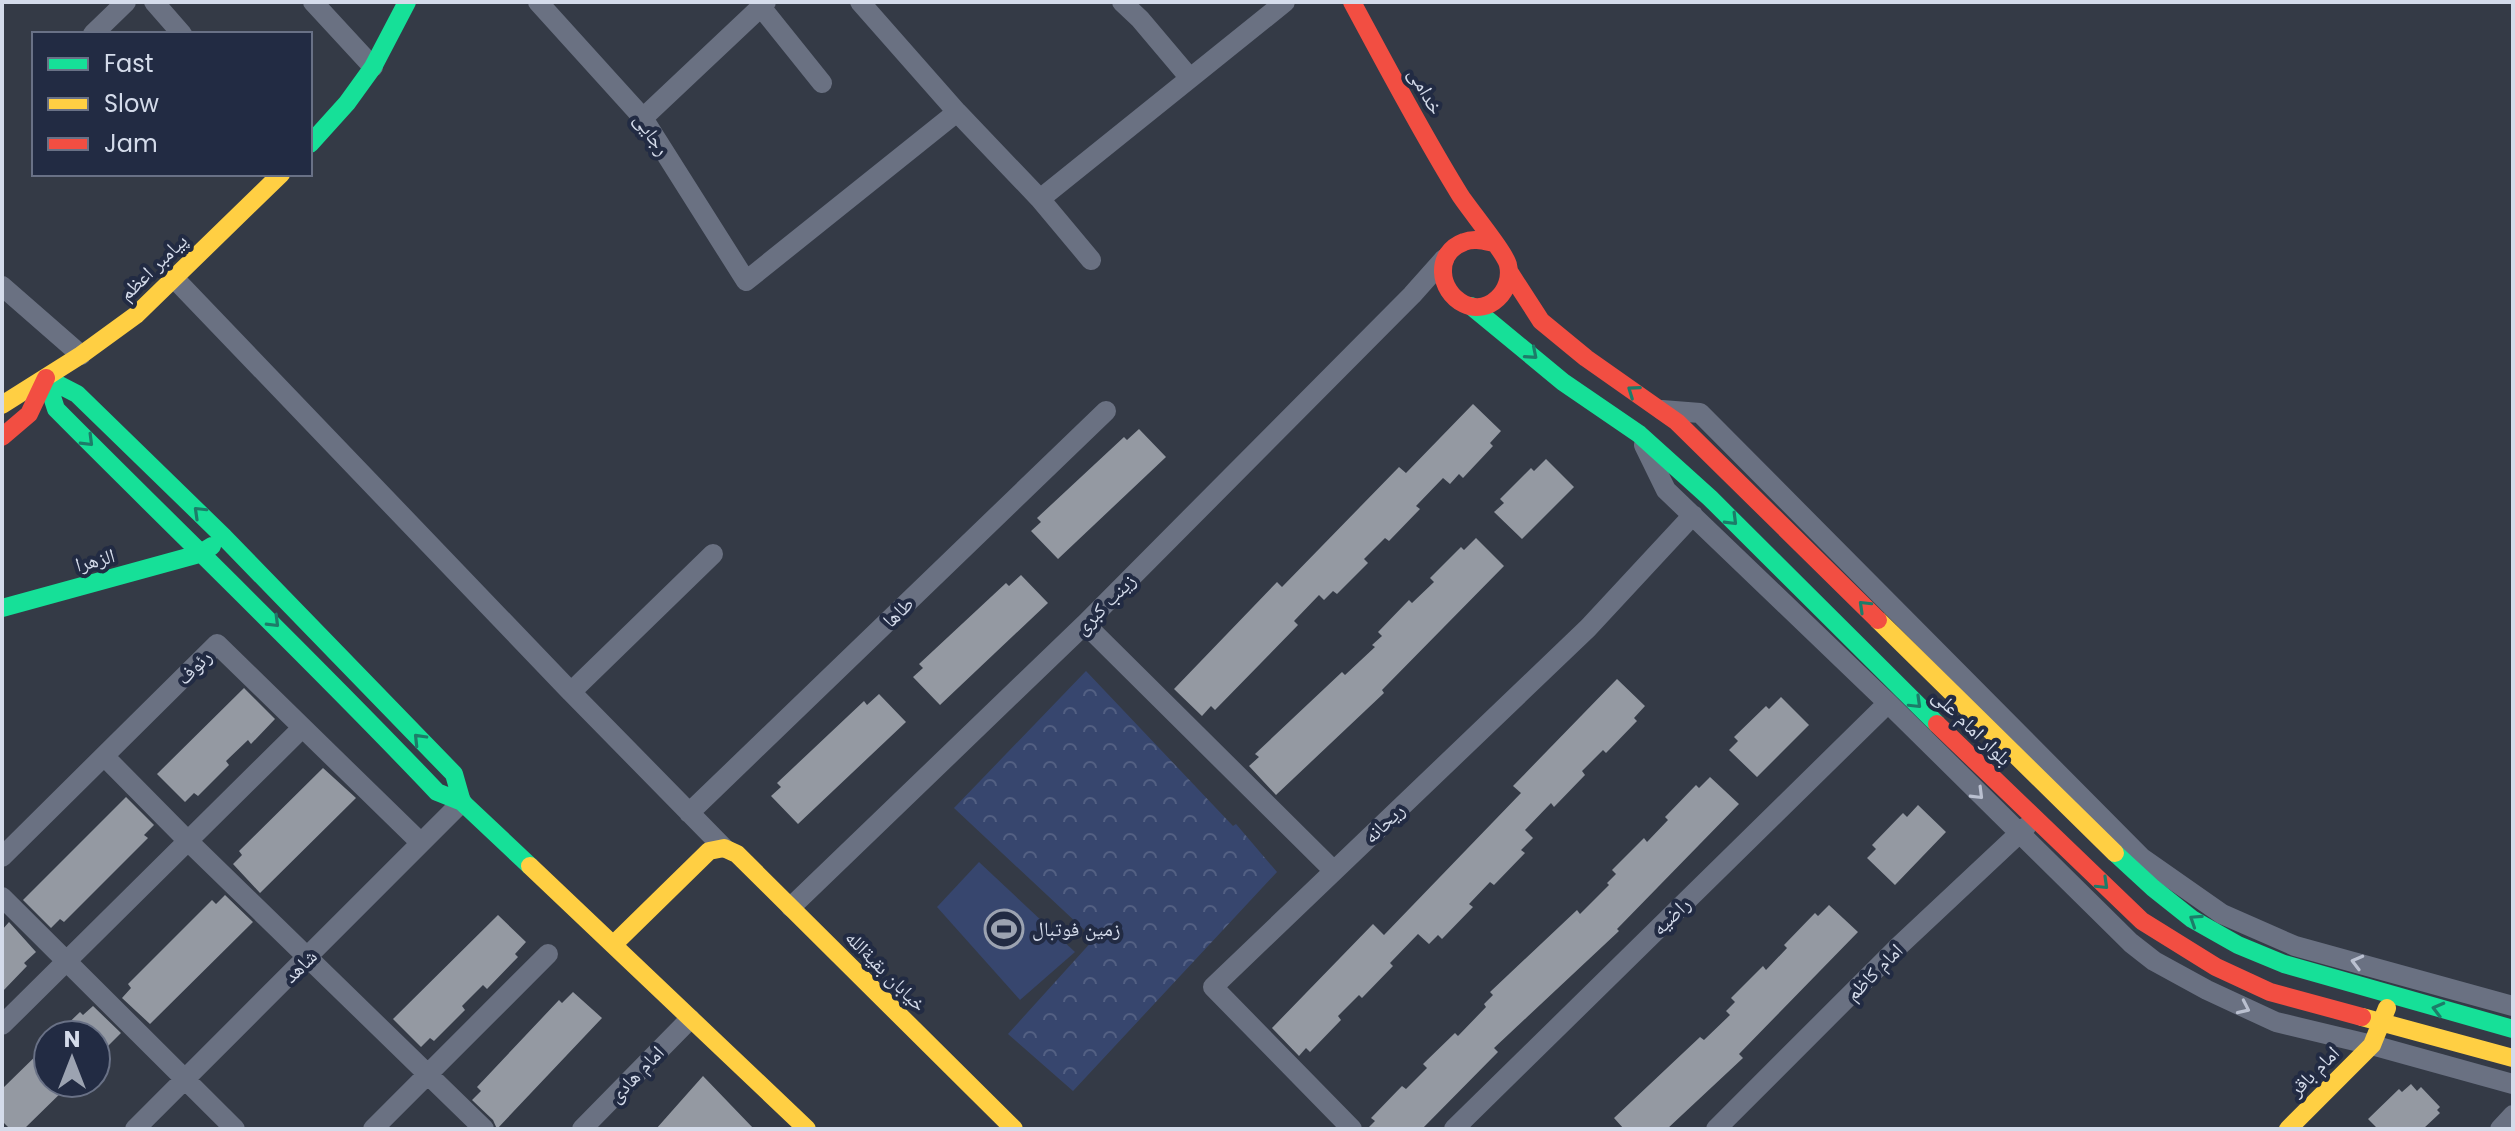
<svg xmlns="http://www.w3.org/2000/svg" width="2515" height="1131" viewBox="0 0 2515 1131" font-family="Poppins,'Noto Naskh Arabic',sans-serif">
<defs>
<pattern id="forest-crowns" width="20" height="18" patternUnits="userSpaceOnUse" patternTransform="scale(2)"><rect width="20" height="18" fill="#37466e"/><path d="M2 6a3 3 0 1 1 6 0M12 15a3 3 0 1 1 6 0" fill="none" stroke="#536083"/></pattern>
</defs>
<rect width="100%" height="100%" fill="#343a46"/>
<path fill="url(#forest-crowns)" d="M1086,671L1233,826L1236,824L1277,872L1073,1091L1008,1034L1094,939L954,808Z"/>
<path fill="#37466e" d="M979,862L1075,952L1020,1000L937,907Z"/>
<path fill="#9499a2" d="M1473,404L1501,431L1490,443L1493,446L1463,478L1459,474L1450,484L1443,478L1416,506L1420,509L1389,541L1385,538L1364,559L1368,563L1337,594L1333,591L1324,600L1319,595L1294,621L1298,625L1215,710L1211,706L1202,716L1174,689L1277,582L1282,587L1399,467L1406,473Z
M1139,429L1166,457L1058,559L1031,531L1041,522L1037,518L1124,437L1127,440Z
M1546,459L1574,487L1522,539L1494,512L1504,503L1500,499L1531,468L1534,471Z
M1476,538L1504,566L1382,690L1384,693L1276,795L1249,766L1259,757L1255,754L1342,672L1345,675L1375,647L1372,645L1382,636L1378,632L1409,600L1412,603L1434,582L1430,578L1461,547L1464,550Z
M1021,575L1048,603L940,705L913,677L923,668L919,664L1006,583L1009,586Z
M1617,679L1645,706L1634,718L1637,721L1606,753L1603,750L1582,771L1585,775L1554,807L1551,803L1525,830L1533,838L1521,850L1525,853L1494,885L1490,882L1469,904L1473,907L1442,939L1438,935L1429,944L1418,934L1390,963L1393,966L1362,998L1359,995L1338,1016L1341,1020L1310,1052L1306,1048L1299,1056L1272,1028L1373,924L1384,935L1521,793L1513,786Z
M244,688L275,719L251,744L248,740L226,761L229,765L198,796L194,793L185,802L157,774Z
M879,694L906,722L798,824L771,796L781,787L777,783L864,701L867,705Z
M1781,697L1809,725L1757,777L1729,750L1738,741L1734,737L1766,706L1769,709Z
M323,768L356,798L260,893L233,864L242,855L239,851Z
M1710,777L1739,804L1617,929L1619,931L1494,1048L1498,1052L1422,1129H1367L1375,1121L1371,1118L1402,1086L1406,1089L1427,1068L1423,1064L1455,1033L1458,1036L1486,1007L1484,1004L1493,995L1490,992L1577,910L1580,914L1609,885L1607,883L1616,874L1612,870L1644,838L1647,842L1668,820L1665,817L1696,785L1699,788Z
M126,797L154,825L144,835L148,838L64,922L60,919L51,928L23,900Z
M1918,805L1946,832L1895,885L1867,858L1876,849L1872,845L1903,813L1907,817Z
M225,895L253,922L150,1024L122,998L131,988L128,984L212,900L216,904Z
M1829,905L1858,932L1739,1054L1743,1058L1667,1129H1624L1614,1118L1700,1037L1704,1040L1730,1015L1726,1011L1735,1002L1731,998L1763,966L1766,970L1787,948L1784,945L1815,913L1818,916Z
M498,915L526,942L515,954L518,957L487,989L483,985L462,1006L465,1010L434,1041L430,1038L421,1047L393,1019Z
M9,922L36,952L24,963L27,966L2,992V930Z
M573,992L602,1018L497,1129L493,1120L472,1100L481,1091L477,1087L559,1000L562,1003Z
M93,1006L121,1033L96,1058V1035H56L80,1012L83,1015Z
M48,1044V1083H71L24,1129H10L2,1121V1089Z
M703,1076L754,1129H656Z
M2411,1084L2417,1091L2421,1087L2440,1107L2437,1110L2440,1113L2423,1129H2378L2368,1119L2399,1089L2402,1092Z"/>
<g fill="none" stroke-linecap="round" stroke-linejoin="round">
<path stroke="#6a7182" stroke-width="20" d="M154,2L182,34
M313,2L373,67
M538,2L643,118L746,281L957,112L1040,199L1091,260
M860,2L957,112
M1122,2L1140,19L1189,77
M761,7L822,83
M93,34L126,2
M643,118L766,2
M1040,199L1285,2
M174,278L571,692
M2,286L81,355
M1662,410L1700,413L2142,858L2222,914L2295,946L2513,1006
M1644,445L1666,490L1888,703L2131,943L2154,961L2207,990L2276,1022L2372,1045L2513,1084
M713,554L571,692L724,848
M1085,624L1334,871
M105,757L188,841L484,1129
M689,813L1106,411
M2,857L217,644L421,843
M2,897L235,1129
M791,907L1085,624L1412,295L1444,259
M2,1025L302,728
M135,1129L462,802
M373,1129L548,954
M582,1129L690,1019
M1352,1129L1213,987L1588,628L1693,515
M1454,1129L1888,703
M1716,1129L1899,946L2026,827
M2500,1129L2513,1115"/>
<path stroke="#16e098" stroke-width="18" d="M310,144L347,103L373,67L407,2
M1471,306L1563,382L1639,434L1710,498L1937,724
M46,378L56,409C183,537 313,661 437,792L462,802L530,866
M46,378L77,394L224,537L454,774L462,802
M2,608L199,554L212,546
M2115,853L2153,888L2192,919L2238,945L2284,964L2513,1029"/>
<path stroke="#ffcf43" stroke-width="18" d="M2,405L81,355L136,315L281,174
M1878,620L2115,853
M530,866L807,1129
M614,944L709,851L724,848L737,854L1014,1129
M2362,1017L2513,1058
M2288,1129L2372,1045L2387,1008"/>
<path stroke="#f24e42" stroke-width="18" d="M1352,2C1387,67 1421,132 1460,195C1469,209 1506,254 1508,265C1514,290 1489,316 1464,304C1438,291 1434,253 1464,242C1474,238 1484,241 1494,243
M1510,273L1541,321L1586,358L1677,422L1878,620
M2,437L29,414L46,378
M1937,724L2142,921L2216,967L2270,992L2362,1017"/>
</g>
<defs><path id="oneway-chevron" d="M-2-3.5L2.5 0L-2 3.5" fill="none" stroke-width="1.6" stroke-linecap="round" stroke-linejoin="round" transform="scale(2)"/></defs>
<g stroke="#1d7c69">
<use href="#oneway-chevron" transform="translate(1532 354) rotate(41)"/>
<use href="#oneway-chevron" transform="translate(1633 391) rotate(-145)"/>
<use href="#oneway-chevron" transform="translate(88 441) rotate(45)"/>
<use href="#oneway-chevron" transform="translate(199 512) rotate(-136)"/>
<use href="#oneway-chevron" transform="translate(1732 520) rotate(45)"/>
<use href="#oneway-chevron" transform="translate(1864 606) rotate(-136)"/>
<use href="#oneway-chevron" transform="translate(274 622) rotate(45)"/>
<use href="#oneway-chevron" transform="translate(1916 703) rotate(44)"/>
<use href="#oneway-chevron" transform="translate(419 739) rotate(-134)"/>
<use href="#oneway-chevron" transform="translate(2103 884) rotate(44)"/>
<use href="#oneway-chevron" transform="translate(2195 920) rotate(-147)"/>
<use href="#oneway-chevron" transform="translate(2438 1009) rotate(-165)"/>
</g>
<g stroke="#bac0d0">
<use href="#oneway-chevron" transform="translate(1978 794) rotate(45)"/>
<use href="#oneway-chevron" transform="translate(2357 962) rotate(-165)"/>
<use href="#oneway-chevron" transform="translate(2244 1008) rotate(25)"/>
</g>
<defs>
<g id="stadium-ring" transform="scale(2)"><circle r="9.5" fill="#222b43" stroke="#9ca3b1" stroke-width="1.5"/><path d="M0-5a6.5 5 0 1 0 0 10a6.5 5 0 1 0 0-10ZM-3.5-1.8h7v3.6h-7Z" fill="#9ca3b1"/></g>
</defs>
<g fill-rule="evenodd">
<use href="#stadium-ring" x="1004" y="929"/>
</g>
<g text-anchor="middle" dominant-baseline="central" stroke-width="8" stroke-linejoin="round" paint-order="stroke">
<g font-size="20" fill="#d4dbea" stroke="#222b43">
<text transform="translate(1426 91) rotate(61)">خدامی</text>
<text transform="translate(652 134) rotate(56)">رجایی</text>
<text transform="translate(153 267) rotate(-44)">پیامبر اعظم</text>
<text transform="translate(95 560) rotate(-15)">الزهرا</text>
<text transform="translate(1105 604) rotate(-45)">زینب کبری</text>
<text transform="translate(898 612) rotate(-44)">طاها</text>
<text transform="translate(194 667) rotate(-45)">رئوف</text>
<text transform="translate(1972 727) rotate(44)">بلوار امام علی</text>
<text transform="translate(1384 823) rotate(-44)">ریحانه</text>
<text transform="translate(1671 916) rotate(-44)">راضیه</text>
<text transform="translate(300 966) rotate(-45)">شاهد</text>
<text transform="translate(886 971) rotate(45)">خیابان بقیةالله</text>
<text transform="translate(1874 972) rotate(-45)">امام کاظم</text>
<text transform="translate(2314 1071) rotate(-45)">امام باقر</text>
<text transform="translate(636 1074) rotate(-46)">امام هادی</text>
</g>
<g font-size="20" fill="#d4dbea" stroke="#222b43" text-anchor="start">
<text x="1032" y="929">زمین فوتبال</text>
</g>
</g>
<rect width="2515" height="1131" fill="none" stroke="#d4dbea" stroke-width="8"/>
<rect x="32" y="32" width="280" height="144" fill="#222b43" stroke="#697186" stroke-width="2"/>
<rect x="48" y="58" width="40" height="12" fill="#16e098" stroke="#697186" stroke-width="2"/>
<text x="104" y="72" font-size="24" fill="#d4dbea">Fast</text>
<rect x="48" y="98" width="40" height="12" fill="#ffcf43" stroke="#697186" stroke-width="2"/>
<text x="104" y="112" font-size="24" fill="#d4dbea">Slow</text>
<rect x="48" y="138" width="40" height="12" fill="#f24e42" stroke="#697186" stroke-width="2"/>
<text x="104" y="152" font-size="24" fill="#d4dbea">Jam</text>
<g transform="translate(72 1059)"><circle r="38" fill="#222b43" stroke="#697186" stroke-width="2"/>
<path d="M0-6L14 30L0 20L-14 30Z" fill="#9ca3b1"/>
<text y="-12" font-size="22" font-weight="bold" text-anchor="middle" fill="#d4dbea">N</text>
</g>
</svg>
